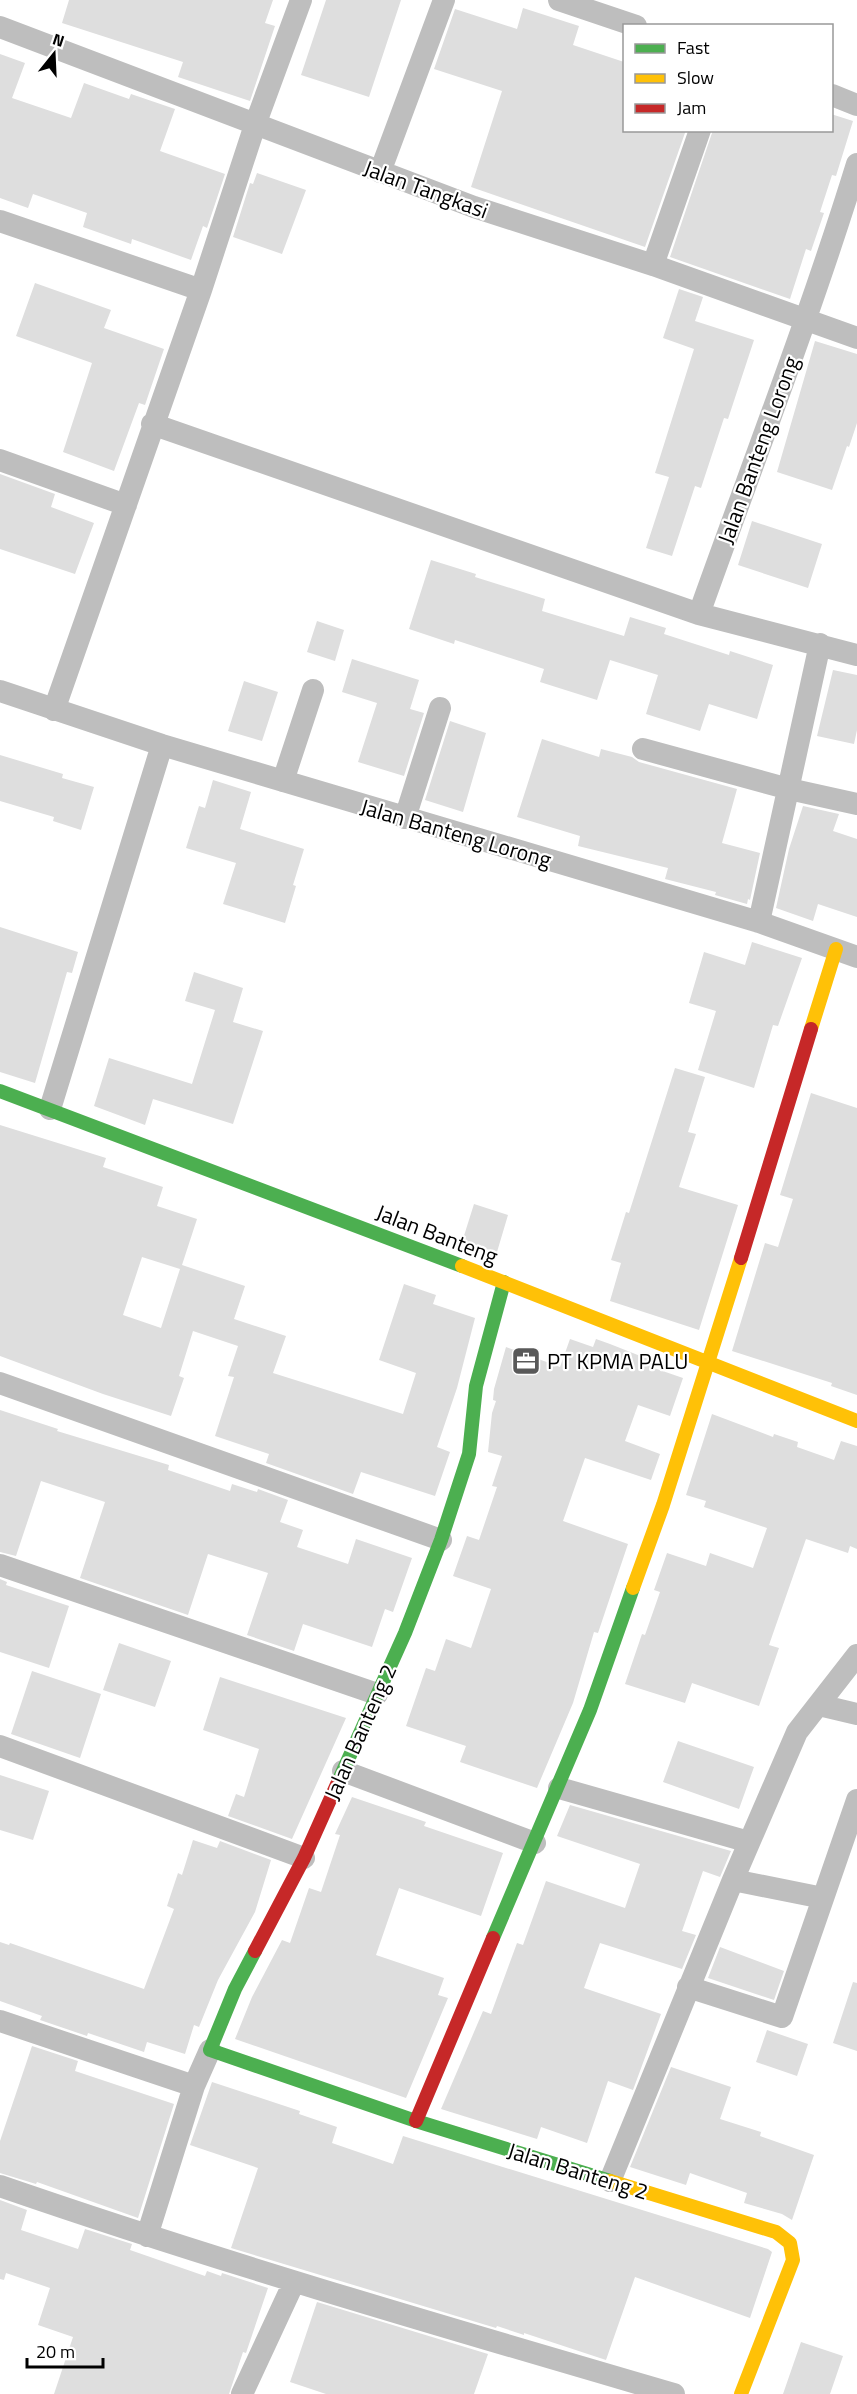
<svg xmlns="http://www.w3.org/2000/svg" width="857" height="2394" viewBox="0 0 857 2394" font-family="'Titillium Web',sans-serif">
<rect width="100%" height="100%" fill="#fff"/>
<path fill="#dedede" fill-rule="evenodd" d="M69,0H273L265,23L275,26L250,101L178,77L183,62L62,23Z
M326,0H401L369,97L301,75Z
M523,8L579,26L573,45L624,62V130H686L645,247L471,187L502,91L434,69L455,9L517,29Z
M0,54L25,63L12,98L71,118L84,83L129,99L131,94L175,109L160,151L225,174L207,228L203,226L191,260L132,239L131,244L83,227L87,213L33,194L28,208L0,198Z
M831,114L853,121L836,176L832,175L820,212L824,213L811,251L806,249L790,299L670,257L713,130H831Z
M257,173L306,190L282,254L233,237L250,183L253,184Z
M35,283L111,310L104,328L164,349L145,405L139,403L114,471L63,452L92,363L16,336Z
M679,289L703,297L695,321L754,340L728,419L724,418L701,488L695,486L672,556L646,548L669,477L655,473L694,349L663,338Z
M815,341L857,354V423L849,447L847,446L832,490L777,472Z
M0,474L55,494L51,507L94,523L75,574L0,549Z
M752,521L822,544L808,588L738,565Z
M431,560L476,574L475,577L545,599L542,611L624,636L630,617L666,628L664,634L729,655L730,651L773,665L757,719L709,704L700,731L646,714L658,675L610,660L597,700L540,682L544,669L455,640L454,644L409,629Z
M317,621L344,630L335,661L307,652Z
M352,659L419,680L410,709L424,713L404,776L358,762L377,703L342,692Z
M833,670L857,675V730L854,744L817,736Z
M244,681L278,692L262,741L228,731Z
M450,721L486,733L463,812L425,800Z
M542,739L599,757L601,749L632,757L639,762L737,789L722,843L760,853L750,900L748,899L747,904L715,895L716,892L665,879L668,868L578,846L580,836L517,817Z
M0,755L63,774L62,778L94,787L81,830L53,821L54,817L0,801Z
M213,780L251,792L240,829L304,849L293,885L296,886L285,923L223,904L236,863L186,848L199,806L205,808Z
M803,806L839,814L833,831L857,839V917L818,904L813,921L776,908L789,849Z
M0,927L78,952L72,973L67,972L35,1083L0,1072Z
M752,942L802,958L778,1026L773,1025L754,1088L698,1070L716,1011L689,1003L704,952L745,965Z
M194,972L243,988L233,1022L263,1031L233,1124L153,1099L145,1125L94,1106L109,1058L192,1084L215,1010L185,1001Z
M675,1068L705,1077L688,1132L696,1134L679,1187L738,1205L699,1330L610,1301L621,1263L611,1260L626,1212L629,1213Z
M811,1093L857,1108V1395L831,1386L832,1383L732,1351L765,1243L778,1247L793,1199L780,1195Z
M0,1125L106,1158L103,1167L163,1187L157,1206L197,1219L182,1265L245,1286L234,1319L286,1336L273,1373L403,1414L416,1373L379,1360L404,1284L436,1295L433,1304L475,1318L457,1388L437,1447L450,1452L435,1496L361,1472L353,1494L266,1463L269,1454L215,1436L234,1377L228,1376L238,1346L193,1331L179,1376L184,1378L171,1416L103,1394L0,1356ZM142,1257L180,1269L161,1328L123,1315Z
M474,1204L508,1215L497,1252L462,1242Z
M570,1339L593,1347L596,1339L610,1344L653,1361L651,1367L683,1378L670,1416L638,1405L625,1441L660,1454L651,1480L585,1458L563,1521L628,1544L598,1633L594,1632L573,1703L537,1788L460,1762L466,1746L406,1726L426,1668L435,1671L446,1639L471,1648L491,1589L453,1576L467,1536L479,1540L497,1487L492,1486L502,1456L488,1452L492,1413L496,1401L493,1400L494,1389L506,1347L560,1367Z
M0,1410L58,1429L57,1431L169,1465L168,1470L230,1491L232,1484L257,1492L258,1489L288,1500L280,1522L303,1530L297,1547L348,1564L356,1539L412,1558L393,1612L385,1609L372,1647L303,1624L294,1651L247,1635L268,1573L208,1554L188,1615L80,1578L105,1502L41,1481L16,1556L0,1552Z
M712,1414L773,1437L774,1434L798,1442L797,1447L834,1460L841,1441L857,1446V1549L850,1546L848,1553L806,1539L769,1645L779,1648L759,1706L692,1683L685,1703L625,1684L642,1634L645,1635L660,1592L654,1590L667,1553L706,1566L710,1553L753,1568L767,1528L704,1507L706,1501L686,1495Z
M0,1579L7,1582L6,1585L69,1606L49,1668L0,1652Z
M119,1643L171,1661L155,1707L103,1690Z
M32,1671L101,1694L80,1758L11,1734Z
M220,1677L346,1718L292,1839L228,1816L236,1794L244,1797L259,1749L203,1730Z
M678,1741L754,1767L739,1809L663,1782Z
M0,1775L49,1791L33,1840L0,1830Z
M352,1797L426,1822L424,1826L503,1853L481,1916L399,1888L376,1955L444,1978L438,1995L448,1998L406,2098L235,2039L252,1997L282,1940L290,1943L309,1888L321,1892L340,1835L335,1834Z
M570,1805L731,1851L720,1877L703,1871L682,1931L696,1935L682,1969L600,1943L584,1988L661,2014L633,2090L608,2081L587,2143L541,2127L537,2139L441,2109L483,2011L491,2014L517,1943L523,1945L546,1881L625,1908L640,1864L557,1836Z
M193,1840L217,1848L220,1841L271,1860L255,1912L218,1980L199,2027L194,2025L185,2054L147,2042L144,2052L88,2033L87,2036L40,2020L42,2016L0,2001V1942L9,1945L10,1943L144,1989L174,1909L167,1906L178,1873L182,1875Z
M720,1947L784,1971L774,2000L708,1978Z
M853,1982L857,1983V2051L833,2043Z
M767,2030L808,2044L797,2076L756,2062Z
M32,2046L78,2061L75,2071L174,2104L138,2218L37,2182L36,2184L0,2173V2141Z
M671,2067L731,2087L720,2119L761,2132L760,2136L814,2155L792,2220L782,2214L744,2203L747,2193L690,2173L686,2185L630,2167Z
M212,2082L300,2111L299,2114L337,2127L332,2143L393,2164L403,2136L768,2249L772,2252L750,2318L635,2277L606,2360L524,2333V2335L497,2326L496,2328L231,2248L258,2168L190,2145Z
M0,2200L27,2210L21,2230L78,2249L85,2229L132,2244L130,2250L205,2276L207,2271L221,2276L222,2273L268,2288L246,2353L243,2352L229,2394H54L73,2337L38,2325L50,2288L6,2273L4,2280L0,2279Z
M317,2302L488,2354L474,2394H326L290,2382Z
M801,2342L843,2356L830,2394H783Z"/>
<g fill="none" stroke-linecap="round" stroke-linejoin="round">
<path stroke="#bebebe" stroke-width="22" d="M559,0L636,26
M0,27L474,207L653,265L857,338
M832,95L857,105
M380,172L444,0
M0,221L201,290
M653,265L700,130
M152,424L699,614L857,655
M0,460L126,505
M699,614C752,465 810,316 857,164
M0,691L162,745L759,922L857,957
M54,710L201,290L255,125L301,0
M643,749L789,789L857,804
M283,781L313,690
M405,818L440,708
M759,922L820,644
M50,1109L162,745
M0,1383L441,1540
M0,1565L377,1694
M819,1705L857,1714
M0,1746L304,1858
M343,1771L535,1843
M559,1788L749,1842
M733,1880L823,1898
M688,1987L782,2017L857,1800
M0,2021L194,2086
M610,2181L733,1880L797,1732L857,1655
M0,2186C223,2263 448,2328 674,2394
M147,2236L194,2086L210,2050
M242,2394L294,2282"/>
<path stroke="#4caf50" stroke-width="14" d="M0,1091L462,1266
M338,1782L405,1633L441,1540L469,1454L476,1386L504,1282
M493,1938L590,1710L633,1588
M255,1951L235,1989L210,2050L416,2121L610,2181"/>
<path stroke="#ffc107" stroke-width="14" d="M811,1029L836,949
M462,1266L857,1421
M633,1588L663,1505L741,1258
M610,2181L776,2232L790,2243L793,2260L741,2394"/>
<path stroke="#c62828" stroke-width="14" d="M741,1258L811,1029
M255,1951L304,1858L338,1782
M416,2121L493,1938"/>
</g>
<defs>
<g id="office-square" transform="scale(1.5)"><rect x="-9" y="-9" width="18" height="18" rx="4" fill="#595959" stroke="#fff"/><path d="M-6-3h4V-5.5h4V-3h4V5H-6ZM-1-4.5V-3h2v-1.5ZM-6 0V1H6V0Z" fill="#fff"/></g>
</defs>
<g fill-rule="evenodd">
<use href="#office-square" x="526" y="1361"/>
</g>
<g text-anchor="middle" dominant-baseline="central" stroke-width="4.5" stroke-linejoin="round" paint-order="stroke">
<g font-size="22" fill="#000" stroke="#fff">
<text transform="translate(426 189) rotate(20)">Jalan Tangkasi</text>
<text transform="translate(758 450) rotate(-70)">Jalan Banteng Lorong</text>
<text transform="translate(456 833) rotate(16)">Jalan Banteng Lorong</text>
<text transform="translate(437 1234) rotate(21)">Jalan Banteng</text>
<text transform="translate(360 1732) rotate(-66)">Jalan Banteng 2</text>
<text transform="translate(578 2171) rotate(17)">Jalan Banteng 2</text>
</g>
<g font-size="22" fill="#000" stroke="#fff" text-anchor="start">
<text x="547" y="1361">PT KPMA PALU</text>
</g>
</g>
<rect x="623" y="24" width="210" height="108" fill="#ffffff" stroke="#999999" stroke-width="1.5"/>
<rect x="635" y="44" width="30" height="9" fill="#4caf50" stroke="#999999" stroke-width="1.5"/>
<text x="677" y="54" font-size="18" fill="#000000">Fast</text>
<rect x="635" y="74" width="30" height="9" fill="#ffc107" stroke="#999999" stroke-width="1.5"/>
<text x="677" y="84" font-size="18" fill="#000000">Slow</text>
<rect x="635" y="104" width="30" height="9" fill="#c62828" stroke="#999999" stroke-width="1.5"/>
<text x="677" y="114" font-size="18" fill="#000000">Jam</text>
<g transform="translate(54 54) rotate(18)" stroke="#ffffff" stroke-width="4.5" paint-order="stroke">
<path d="M0-4.5L10 22L0 15L-10 22Z" fill="#000000"/>
<text y="-9" font-size="16" font-weight="bold" text-anchor="middle" fill="#000000">N</text>
</g>
<path d="M27 2358v9h76v-9" fill="none" stroke="#000000" stroke-width="3"/>
<text x="36" y="2358" font-size="18" fill="#000000" stroke="#ffffff" stroke-width="4.5" paint-order="stroke">20 m</text>
</svg>
